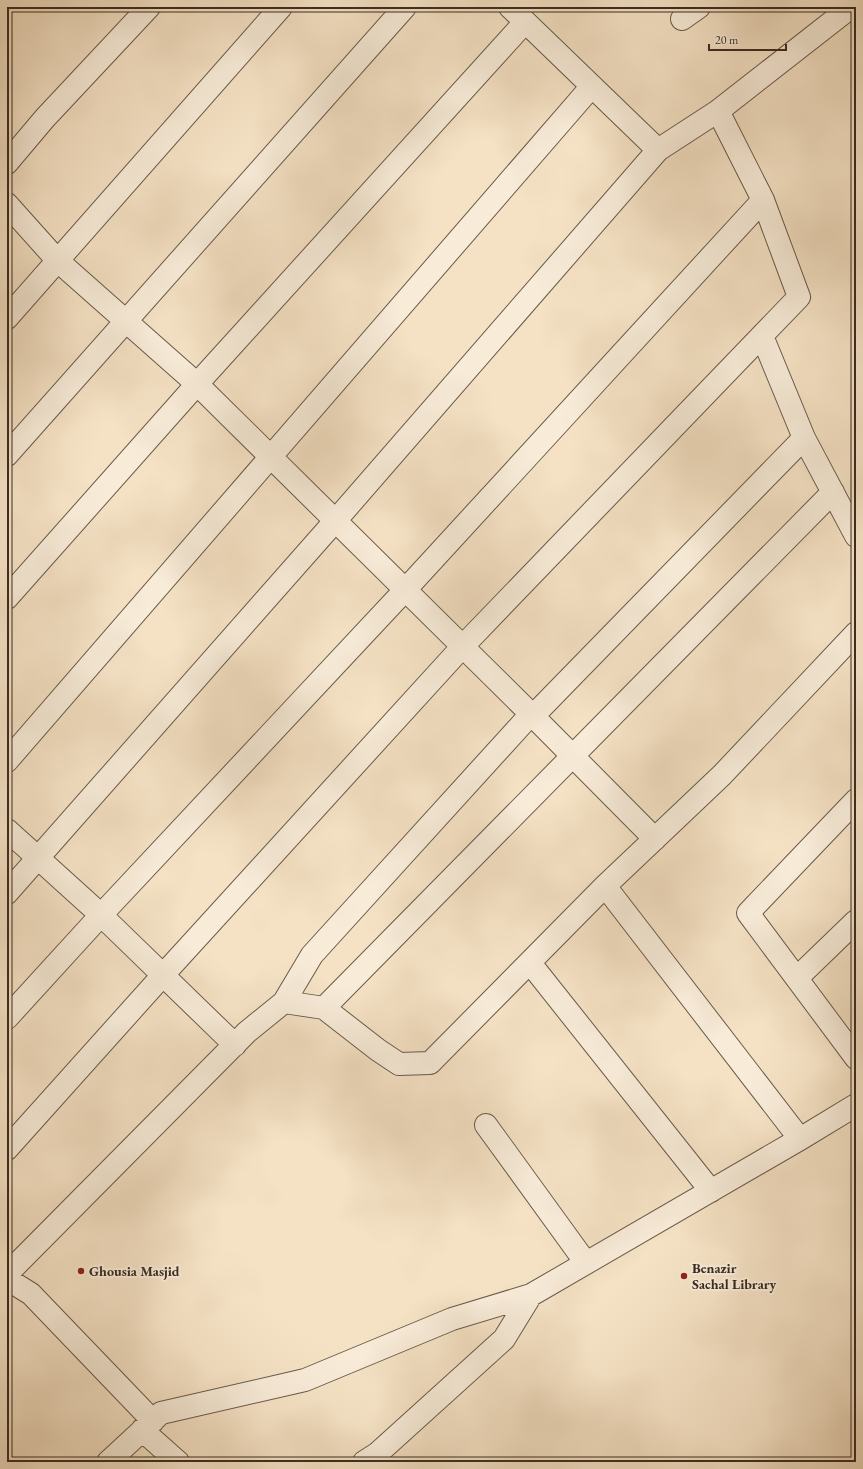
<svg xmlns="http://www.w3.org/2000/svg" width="863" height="1469" viewBox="0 0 863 1469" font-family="'EB Garamond',serif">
<rect width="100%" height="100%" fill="#f5e2c5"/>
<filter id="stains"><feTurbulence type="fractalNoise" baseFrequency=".005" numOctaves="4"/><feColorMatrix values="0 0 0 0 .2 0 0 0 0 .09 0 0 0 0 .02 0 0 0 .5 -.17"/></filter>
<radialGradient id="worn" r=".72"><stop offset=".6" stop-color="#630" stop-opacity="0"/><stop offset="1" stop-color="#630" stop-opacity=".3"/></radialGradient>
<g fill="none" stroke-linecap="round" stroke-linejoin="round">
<g stroke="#695a4a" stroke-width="24">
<path id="minor" d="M510,7L658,150L718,111
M682,19L699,7
M7,204L58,261L197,384L531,714L655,839
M7,318L281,7
M804,438L856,536
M7,455L405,7
M7,598L197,384L525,22
M533,716L804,438L762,336
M7,761L592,86
M856,800L748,913L856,1058
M7,830L101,915L235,1045
M605,886L800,1139
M7,893L336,520L658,150
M530,963L711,1191
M797,978L856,921
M284,1002L312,955L531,714
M324,1008L833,492
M7,1018L101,915L406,589L763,200
M486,1125L586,1263
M7,1149L163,975L463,646L799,297L763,200L718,111L851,7
M7,1274L247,1032L284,1002L324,1008L378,1050L399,1064L430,1063L605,886L722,775L856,633
M7,1279L31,1294L153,1421
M142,1430L178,1462
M108,1462L161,1413L305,1380L452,1319L531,1295L800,1139L856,1105
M364,1462L378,1453L504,1339L531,1295"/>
</g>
<g stroke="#695a4a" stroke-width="24">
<path id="tertiary" d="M7,163L45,118L149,7"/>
</g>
<use href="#minor" stroke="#f8ecd9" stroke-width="22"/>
<use href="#tertiary" stroke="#f8ecd9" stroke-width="22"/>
</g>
<g fill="#8f2418" stroke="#f8ecd9" stroke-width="1.5">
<circle cx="81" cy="1271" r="4"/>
<circle cx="684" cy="1276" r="4"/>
</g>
<g text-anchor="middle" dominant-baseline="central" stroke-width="4" stroke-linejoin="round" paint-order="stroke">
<g font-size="14" font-weight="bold" fill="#3a2c21" stroke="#f8ecd9" text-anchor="start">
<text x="692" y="1268">Benazir<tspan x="692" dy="16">Sachal Library</tspan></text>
<text x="89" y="1271">Ghousia Masjid</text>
</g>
</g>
<rect width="863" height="1469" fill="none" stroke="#f5e2c5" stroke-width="24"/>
<rect x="8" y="8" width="847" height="1453" fill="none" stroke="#3a2c21" stroke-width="2"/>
<rect x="12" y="12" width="839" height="1445" fill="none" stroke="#3a2c21"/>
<path d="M709 44v6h77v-6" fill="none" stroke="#3a2c21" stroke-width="2"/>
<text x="715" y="44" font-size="12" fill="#3a2c21" stroke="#f8ecd9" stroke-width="3" paint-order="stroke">20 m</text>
<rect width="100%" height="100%" filter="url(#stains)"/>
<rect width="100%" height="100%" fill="url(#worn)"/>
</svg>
